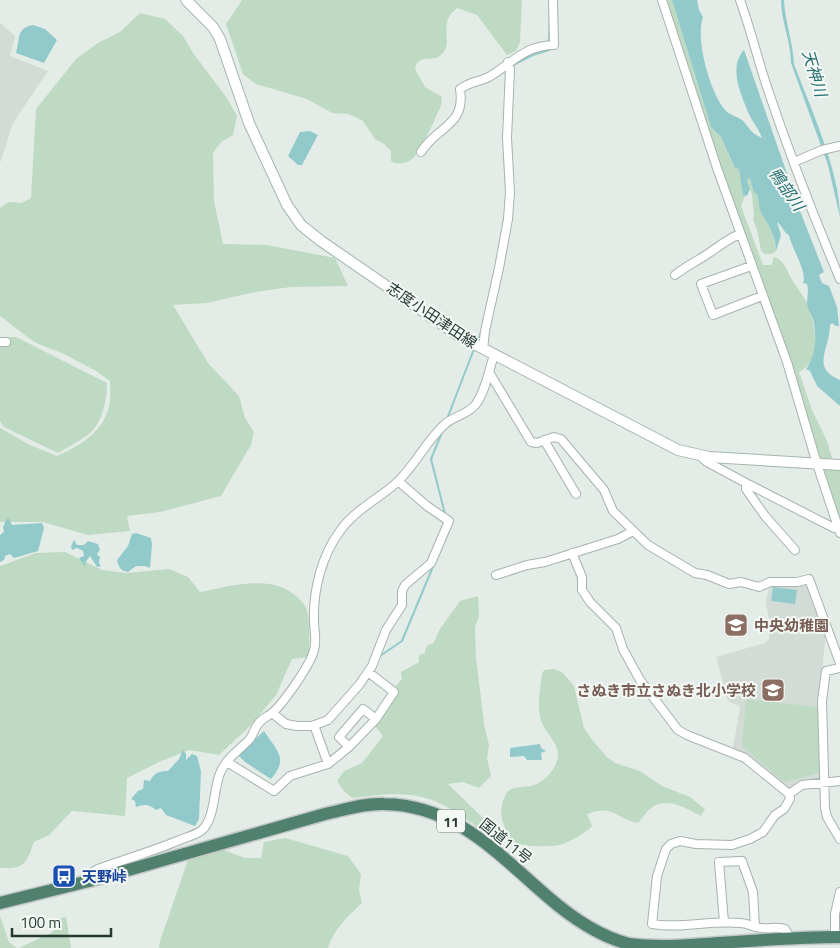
<svg xmlns="http://www.w3.org/2000/svg" width="840" height="948" viewBox="0 0 840 948" font-family="'Titillium Web','Noto Sans JP',sans-serif">
<rect width="100%" height="100%" fill="#e4ece7"/>
<path fill="#d2dbd6" d="M0,23L15,36L10,56L48,71L13,123L0,163Z
M770,583H808L826,632L819,703L822,779L789,791L733,748L740,707L728,701L716,657L765,643L769,639V620L766,602Z"/>
<path fill="#bfdac2" d="M242,0H522L520,42L516,51L507,55L477,15L457,8C436,24 455,43 441,55C432,63 418,53 415,69L425,87L442,97L441,106C433,122 426,141 415,156C410,163 398,166 391,161V151L384,144L375,139L363,121L358,118L348,114L332,113L307,99L256,84L243,74L226,24Z
M665,0H672L711,127L721,137L735,168L739,169L745,196L741,206L763,265H772L773,258L775,257C784,261 787,270 791,278C796,287 804,296 808,305C816,326 822,361 799,372L812,410L827,441L832,458L840,468V524L804,405L693,92Z
M140,13L165,19L183,36L193,53L227,98L237,116L233,135L221,142L213,153L214,201L223,244L267,245L335,258L348,286L291,287L255,292L207,303L173,305L208,363L239,396L245,418L254,432L251,445L221,496L160,512L127,516L130,531L88,535L43,522H0V428L30,445L57,456C81,445 106,431 110,401C111,395 110,388 110,381L96,371L64,354L34,342L0,316V208L9,202L21,203L31,198L36,109L76,59L98,43L120,32Z
M750,178L754,192L757,194L760,211L769,226L775,242L776,251L772,254H765L761,251L757,229L753,220L754,215L752,195L747,180Z
M0,337H16L107,383C107,400 103,422 89,434C80,441 68,447 58,453L4,427L0,421Z
M65,552L102,570L126,573L169,569L188,577L200,592C235,585 281,571 305,606C311,614 309,646 309,657L292,659L276,695L250,726L219,755L189,750L159,762L127,778L125,816L72,811L49,835L34,842C26,864 25,869 0,868V566L36,553Z
M478,596L479,616L475,627L476,657L484,724L489,745L487,758L491,776L479,788L463,782L448,784L487,822L499,843C471,824 445,798 410,795C391,793 371,796 352,798L343,790L337,781L344,771L362,763L383,736L374,725L398,694L395,687L402,679L401,672L419,662V655L425,653V650L428,645L433,644L440,629L460,601Z
M554,669L563,673L574,686L584,728L593,741L607,757L615,763L640,771L662,786L690,797L705,809L701,816C687,809 667,796 651,808C646,812 642,818 638,823C614,818 614,804 587,814L592,826C588,832 567,843 560,845C550,847 522,847 514,842C508,839 506,830 503,823C500,813 501,803 506,794C511,784 529,789 537,784C548,778 558,766 558,754C558,743 546,733 542,723C536,708 540,690 542,674L544,670Z
M746,699L818,707L820,773L784,782L742,746Z
M285,838L348,856L361,874L359,890L362,903C348,916 333,930 328,948H159L160,941L189,857L218,848L245,858H261L264,842Z
M0,916L9,942L17,948H0Z
M66,917L71,948H19L53,932L52,920Z"/>
<path fill="#92cacb" d="M672,0H697L699,10L703,17C695,39 710,92 725,110C729,115 737,116 742,120C751,129 748,131 762,138C759,129 753,123 749,114C741,95 728,67 744,50L800,211L824,272L819,275L822,283L829,286L837,307L839,326H836L832,323L830,325C830,349 810,368 840,380V406L817,386L810,371L806,369C815,356 817,340 814,323C813,317 808,310 807,304C807,297 809,291 807,284L803,283C808,273 791,247 789,235C783,232 782,225 777,222L781,235L776,251L775,241L769,226L760,211L757,194L754,193L750,178L747,180L750,189L747,196L743,195L739,169L735,168L721,137L711,127Z
M781,0H784C785,22 793,42 794,64C810,107 840,171 840,217L828,165L791,63C791,41 781,22 781,0Z
M33,25L45,29L57,40L44,63L16,53C20,39 16,28 33,25Z
M310,131L318,135L302,165H298L288,156L300,132Z
M8,517L12,525L42,523L44,528L38,551L14,558L10,554L5,556L4,560L0,562V535L4,532L3,527Z
M136,533L151,538L152,545L150,568L145,566H136L128,572C120,570 119,568 117,560L128,546L132,534Z
M74,540L77,545H84L88,541L98,544L100,550L97,554L100,557L99,563L101,566L97,567L90,556L85,563V567L79,558L84,556L83,551L77,548L72,550L71,546Z
M773,587L797,590L795,604L771,601Z
M264,731C277,751 289,758 271,779L245,762L238,755Z
M540,744L541,748L546,751L541,753L542,760H527L524,756L510,757V748Z
M183,750L186,754V760L192,754L197,756L201,771L199,819L195,826L166,815L161,808L156,810C149,804 144,804 136,807L135,801L131,799L138,791L143,789L144,780L150,781C154,773 159,771 168,771L179,759Z"/>
<g fill="none" stroke-linecap="round" stroke-linejoin="round">
<path stroke="#92cacb" stroke-width="2" d="M549,41L550,16
M513,65L533,55L549,50
M506,70V86
M506,185V196
M477,342L482,330
M447,419L474,349
M443,430L431,459L445,514
M380,656L402,641L434,564"/>
<g stroke="#a7b3ad" stroke-width="10">
<path id="minor" d="M662,0L717,168L787,362L817,464L840,533
M740,0C750,28 757,56 766,84C788,150 813,215 840,279
M421,152C437,126 466,126 460,89C471,81 479,82 489,77C511,64 525,45 554,45L553,0
M794,162L822,150L840,146
M751,266L701,284L713,315L762,296
M675,275C685,267 695,262 706,255C717,248 727,239 740,234
M0,342H6
M483,349L485,331L499,268L508,219L510,192L507,138L510,69L508,62
M489,372L531,442L537,443L554,437L561,439L604,490L613,511L648,545L695,573L707,575L729,584L741,582L759,587L770,582H797L809,579L840,663
M544,440L576,494
M699,455L707,462L746,483L834,528L838,527
M746,483V489L765,516L795,550
M572,553L582,577V590L590,602L616,628L623,649L640,680L678,730L687,735L745,758L789,794
M496,575L527,565L545,562L618,539L633,531
M840,668L826,671L822,701L825,808L827,817L840,839
M272,713L286,724L297,726H312L328,720L359,685L372,666L386,630L402,605V591L405,585L431,563L449,521L427,506L398,481
M314,725L328,764
M349,747L339,737L363,709L376,719
M227,762L274,791L290,776L328,764L349,747L376,719L394,692L368,672
M789,794L790,799L784,809L775,815L763,832L750,839L732,845L696,844L680,841L671,844L666,849L657,876L652,924C682,929 710,920 740,923C748,923 754,928 762,928C770,929 777,926 785,929L790,938
M789,794L802,785L840,781
M93,880L94,871L98,869C126,859 153,851 180,840C187,837 195,835 201,831C216,819 213,787 221,771C227,758 239,750 249,740C253,736 254,729 258,724C262,718 267,717 272,713C283,704 311,664 314,650C317,641 314,630 314,620C313,590 322,555 340,531C354,511 376,500 394,485C414,468 425,442 445,424C454,416 469,414 476,404C486,390 489,370 494,355
M724,922L719,862L742,861L753,892L755,927
M835,937V914L840,892"/>
</g>
<g stroke="#a3b6ad" stroke-width="12">
<path id="secondary" d="M186,0L213,27L220,39L249,123L287,205L301,225L321,241L459,336L678,450L709,457L840,465"/>
</g>
<g stroke="#c2c8c6" stroke-width="15">
<path id="trunk" d="M0,903L93,880L325,814C344,810 364,803 384,804C455,805 498,854 548,897C571,917 598,936 629,944C658,948 690,945 719,943C759,940 800,937 840,937"/>
</g>
<use href="#minor" stroke="#fff" stroke-width="8"/>
<use href="#secondary" stroke="#fff" stroke-width="10"/>
<use href="#trunk" stroke="#50806e" stroke-width="12"/>
</g>
<defs>
<g id="school-square" transform="scale(1.25)"><rect x="-9" y="-9" width="18" height="18" rx="4" fill="#8d6e63" stroke="#f4f8f5"/><path d="M0-5L7-2L0 1L-7-2ZM-4 1L0 2.5L4 1V4Q0 6-4 4Z" fill="#fff"/></g>
<g id="bus-square" transform="scale(1.25)"><rect x="-9" y="-9" width="18" height="18" rx="4" fill="#1a4fb4" stroke="#f4f8f5"/><path d="M-5-6H5V4H4V6H2V4H-2V6H-4V4H-5ZM-3.5-4V0h7V-4ZM-3.5 1.2v1.5H-2V1.2ZM2 1.2v1.5H3.5V1.2Z" fill="#fff"/></g>
</defs>
<g fill-rule="evenodd">
<use href="#school-square" x="736" y="625"/>
<use href="#school-square" x="773" y="690"/>
<use href="#bus-square" x="64" y="876"/>
</g>
<g text-anchor="middle" dominant-baseline="central" stroke-width="4" stroke-linejoin="round" paint-order="stroke">
<rect fill="#f4f8f5" stroke="#63746c" stroke-width="1" x="437" y="809.5" width="28" height="23" rx="4"/>
<g font-size="14" font-weight="bold" fill="#253b32">
<text x="451" y="821">11</text>
</g>
<g font-size="15" fill="#253b32" stroke="#f4f8f5">
<text transform="translate(432 315) rotate(34)">志度小田津田線</text>
<text transform="translate(506 841) rotate(39)">国道11号</text>
</g>
<g font-size="15" font-weight="bold" fill="#785e54" stroke="#f4f8f5" text-anchor="start">
<text x="754" y="625">中央幼稚園</text>
<text x="756" y="690" text-anchor="end">さぬき市立さぬき北小学校</text>
</g>
<g font-size="15" font-weight="bold" fill="#164399" stroke="#f4f8f5" text-anchor="start">
<text x="82" y="876">天野峠</text>
</g>
<g font-size="16" font-style="italic" fill="#256f71" stroke="#f4f8f5">
<text transform="translate(815 73) rotate(73)">天神川</text>
<text transform="translate(787 189) rotate(55)">鴨部川</text>
</g>
</g>
<path d="M12 928v8h99v-8" fill="none" stroke="#253b32" stroke-width="2.5"/>
<text x="20" y="928" font-size="15" fill="#253b32" stroke="#f4f8f5" stroke-width="4" paint-order="stroke">100 m</text>
</svg>
